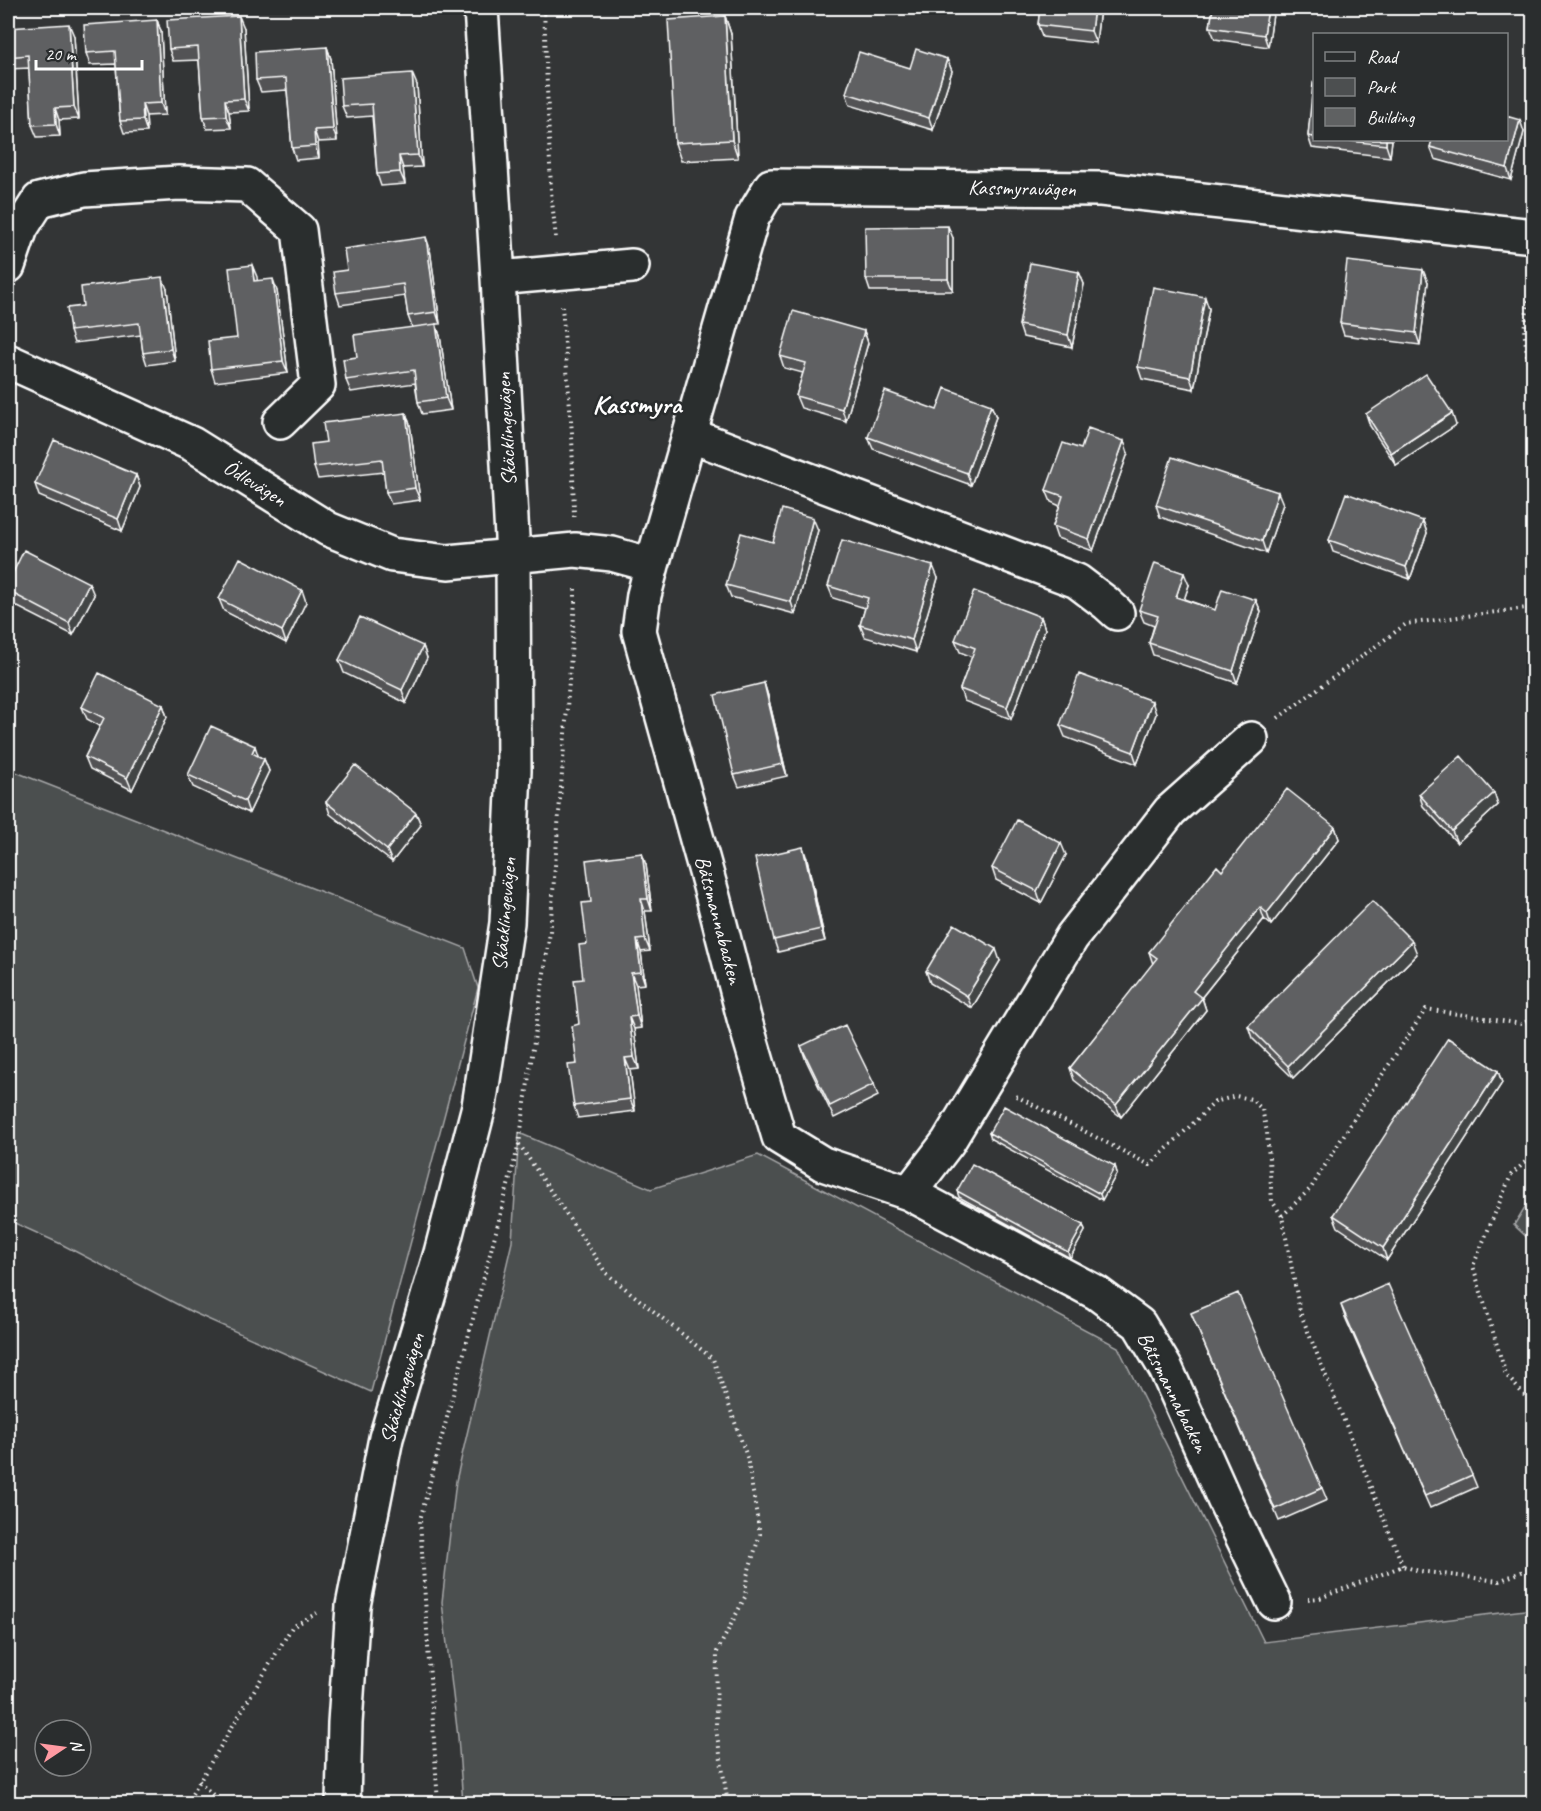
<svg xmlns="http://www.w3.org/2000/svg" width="1541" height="1811" viewBox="0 0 1541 1811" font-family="Caveat,sans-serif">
<rect width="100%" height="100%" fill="#333536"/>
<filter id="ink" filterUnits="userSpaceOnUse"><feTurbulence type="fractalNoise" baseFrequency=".0167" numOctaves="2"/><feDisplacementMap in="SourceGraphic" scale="12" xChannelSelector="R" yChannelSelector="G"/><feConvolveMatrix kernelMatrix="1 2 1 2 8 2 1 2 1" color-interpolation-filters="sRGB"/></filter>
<g filter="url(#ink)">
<path fill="#4c4f50" stroke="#a6a7a8" stroke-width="1.5" d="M8,769L465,948L478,988L371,1392L192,1312L61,1244L8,1220Z
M519,1133L651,1189L758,1155L1118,1347L1264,1642L1533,1609V1803H463L458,1737L442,1602L456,1481L512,1242Z
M1533,1194V1243L1514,1225Z"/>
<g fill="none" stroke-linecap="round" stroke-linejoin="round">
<g stroke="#fff" stroke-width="38">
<path id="minor" d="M8,266L21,228L39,200L84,189L179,183L247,185L299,230L318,385L280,422
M498,278L632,266
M8,361L192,444L328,529L392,555L448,562L575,550L612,554L652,565L752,218L771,186L1101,189L1534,236
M690,435L1077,581L1106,603L1117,613
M652,565L644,595L639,631L713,897L744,1018L779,1137L823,1164L909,1193L948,1142L1072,937L1170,811L1251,739
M909,1193L1097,1293L1139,1324L1166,1369L1224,1499L1274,1602
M343,1804L345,1723L353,1606L386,1438L441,1253L479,1106L507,923L514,771L513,556L498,278L481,8"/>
</g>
<path stroke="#fff" stroke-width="4" stroke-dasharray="1.5 4.5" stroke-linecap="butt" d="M544,8L551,191L556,239
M1534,271L1524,329L1534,415
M562,306L572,433L574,517
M1278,718L1406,624L1534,607
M1016,1096L1150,1165L1215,1102L1236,1096L1251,1099L1262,1109L1267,1132L1272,1201L1282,1216L1300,1312L1403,1566
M519,1144L606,1273L713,1359L747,1457L760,1534L747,1576L745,1597L717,1652L716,1729L728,1804
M1534,1154L1511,1175L1473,1266L1506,1375L1534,1406
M1282,1216L1311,1188L1368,1096L1426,1009L1522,1024L1534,1018
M1308,1599L1320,1598L1403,1566L1419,1571L1499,1581L1534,1567
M199,1781L222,1804
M186,1804L292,1627L317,1613
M438,1804L420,1520L519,1144L550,932L575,602V585"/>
<use href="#minor" stroke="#2a2d2e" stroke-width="33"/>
</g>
<path fill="#525354" stroke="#fff" stroke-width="1.5" d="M1040,8H1100L1096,43L1042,37L1038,25Z
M1213,8H1274L1268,47L1215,39L1210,27Z
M725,16L731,34L738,158L681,161L675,143Z
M157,20L161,32L165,115L146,116L147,132L124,133L120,121L116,64L90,65L86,53Z
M8,28L74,36L79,119L59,120L60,136L37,137L32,125L29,68L8,69Z
M244,28L249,111L229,112L231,128L207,129L203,117L199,60L173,61L169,49Z
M327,47L331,59L337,141L318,142L319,158L296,160L292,148L287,90L261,92L256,80Z
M947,59L952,71L933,130L850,105L846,93L910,68Z
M1314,84V140H1392L1390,157L1312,148L1308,136Z
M417,85L422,167L403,168L405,184L381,186L377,174L372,116L347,118L342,106Z
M1524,132L1511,180L1435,159L1430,147Z
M953,238V291H870L866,279Z
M430,249L440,324H436L440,336L451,410L422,414L418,402L415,383L351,392L346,380L357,357L412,327L408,316L405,296L340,305L336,293L347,270Z
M252,265L257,281L277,291L288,373L215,382L211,369L237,338Z
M1079,272L1084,284L1072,347L1023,337L1019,325Z
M1428,282L1420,345L1344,335L1340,323Z
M167,289L175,361L147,365L143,353L141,335L74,343L70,331L83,306Z
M1209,309L1194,389L1142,379L1138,367Z
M864,331L868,343L846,421L801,408L796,396L803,373L784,368L780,356Z
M991,405L996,417L971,485L873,449L868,437L937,410Z
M406,413L410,425L420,500L391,504L386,492L384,472L318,479L314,467L326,442Z
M1366,414L1456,425L1396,465L1370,426Z
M1081,449L1128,453L1093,551L1057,538L1053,526L1060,506L1051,502L1046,490Z
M136,475L140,487L122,531L39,496L35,484Z
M1283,504L1266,553L1160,517L1156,505Z
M1423,521L1427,533L1410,579L1333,552L1329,540Z
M818,530L795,614L731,597L726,585L773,542Z
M938,578L916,652L865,637L860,625L865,608L833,598L828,586Z
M8,583L94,595L73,635L8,602Z
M1189,585L1184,599L1215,610L1256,600L1261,612L1237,683L1153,655L1149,643L1154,626L1144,622L1139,610Z
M219,599L306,602L286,643L224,611Z
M1041,617L1045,629L1011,719L964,701L960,689L972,657L960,652L955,640Z
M423,646L427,658L406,703L344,673L339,660Z
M764,683L768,696L787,776L739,787L734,775Z
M163,705L167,717L132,790L90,769L85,757L100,726L87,719L82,707Z
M1156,714L1137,764L1065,737L1060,725Z
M258,756L264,759L269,771L249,813L193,787L188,775Z
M1419,794L1498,805L1457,843L1423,806Z
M326,802L416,813L421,825L392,862L330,814Z
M1335,827L1339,839L1271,925L1264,919L1202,997L1206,1010L1121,1117L1074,1080L1070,1068L1153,964L1149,952L1222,871Z
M1066,855L1041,903L996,880L992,868Z
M807,859L825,941L778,952L774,940Z
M646,865L652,911H645L650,951L641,952L645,984L636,985L641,1028L634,1029L639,1069L630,1070L635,1111L578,1118L574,1106L579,1024L587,944Z
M1417,954L1293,1078L1252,1038L1248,1026Z
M1000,961L972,1008L930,983L926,971Z
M801,1046L874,1084L878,1096L834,1118L805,1058Z
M1498,1071L1502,1083L1387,1260L1338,1227L1333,1215Z
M989,1133L1115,1166L1117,1173L1102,1200L991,1139Z
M957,1191L1083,1225L1085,1231L1070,1258L959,1197Z
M1341,1305L1472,1475L1477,1487L1430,1508L1345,1317Z
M1191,1313L1322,1488L1327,1500L1279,1521Z"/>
<path fill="#424445" stroke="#fff" stroke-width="1.5" d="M1094,8H1100L1096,43L1091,31Z
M1268,8H1274L1268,47L1264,35Z
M239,16L244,28L249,111L244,99Z
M725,16L731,34L738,158L732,140Z
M157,20L161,32L165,115L161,103Z
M69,24L74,36L79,119L74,107Z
M327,47L331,59L337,141L333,129Z
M947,59L952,71L933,130L929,118Z
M412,73L417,85L422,167L418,155Z
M225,100L229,112L231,128L226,116Z
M142,104L146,116L147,132L143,120Z
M55,108L59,120L60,136L56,124Z
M1520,120L1524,132L1511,180L1507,168Z
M314,130L318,142L319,158L315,146Z
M1386,140H1392L1390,157L1386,145Z
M399,156L403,168L405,184L400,172Z
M948,226L953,238V291L948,279Z
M426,237L430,249L440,324L436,312Z
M252,265L257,277L258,293L254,281Z
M1423,270L1428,282L1420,345L1416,333Z
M1079,272L1084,284L1072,347L1068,335Z
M162,277L167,289L175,361L171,349Z
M273,279L277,291L288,373L283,361Z
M1205,297L1209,309L1194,389L1190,377Z
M436,324L440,336L451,410L446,398Z
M864,331L868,343L846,421L842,409Z
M991,405L996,417L971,485L967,473Z
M406,413L410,425L420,500L415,488Z
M1452,413L1456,425L1396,465L1391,453Z
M1124,441L1128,453L1093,551L1089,539Z
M136,475L140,487L122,531L118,519Z
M1278,492L1283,504L1266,553L1262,541Z
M813,518L818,530L795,614L791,602Z
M1423,521L1427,533L1410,579L1406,567Z
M933,566L938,578L916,652L912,640Z
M1184,573L1189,585L1181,609L1176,597Z
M89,583L94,595L73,635L69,623Z
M302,590L306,602L286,643L282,631Z
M1256,600L1261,612L1237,683L1233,671Z
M1041,617L1045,629L1011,719L1007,707Z
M423,646L427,658L406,703L402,690Z
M764,683L768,696L787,776L783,764Z
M1152,701L1156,714L1137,764L1133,752Z
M163,705L167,717L132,790L127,778Z
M255,746L259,758L252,753Z
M264,759L269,771L249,813L245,801Z
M1494,793L1498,805L1457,843L1452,831Z
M416,813L421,825L392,862L387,850Z
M1335,827L1339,839L1271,925L1267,913Z
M1061,843L1066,855L1041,903L1037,891Z
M803,847L807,859L825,941L821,929Z
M642,853L646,865L652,911L648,899Z
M641,899L645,911L650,951L645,939Z
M1260,907L1264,919L1197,1003L1193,991Z
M637,940L641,952L645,984L641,972Z
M1412,941L1417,954L1293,1078L1288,1066Z
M996,949L1000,961L972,1008L967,996Z
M631,973L636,985L641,1028L637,1016Z
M1202,998L1206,1010L1121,1117L1116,1105Z
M629,1017L634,1029L639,1069L634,1057Z
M625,1058L630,1070L635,1111L630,1099Z
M1498,1071L1502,1083L1387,1260L1383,1248Z
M1115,1166L1117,1173L1102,1200L1100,1194Z
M1083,1225L1085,1231L1070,1258L1068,1252Z"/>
<path fill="#5f6162" stroke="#fff" stroke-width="1.5" d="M1040,8H1094L1091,31L1038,25Z
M1213,8H1268L1264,35L1210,27Z
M239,16L244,99L225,100L226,116L203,117L198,47L169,49L167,20Z
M725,16L732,140L675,143L668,20Z
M157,20L161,103L142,104L143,120L120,121L115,51L86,53L84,25Z
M69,24L74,107L55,108L56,124L32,125L28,55L8,57V28Z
M327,47L333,129L314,130L315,146L292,148L286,78L256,80L255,52Z
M916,49L947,59L929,118L846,93L859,52L910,68Z
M412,73L418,155L399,156L400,172L377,174L372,104L342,106L340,78Z
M1313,83L1314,84V137L1308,136Z
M1506,116L1520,120L1507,168L1430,147L1432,140H1506Z
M1340,140H1386V145Z
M948,226V279H866L865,227Z
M426,237L436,312L408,316L403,284L336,293L333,272L347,270L344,249Z
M1347,261L1423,270L1416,333L1340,323Z
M1030,263L1079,272L1068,335L1019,325Z
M252,265L254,281L273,279L283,361L211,369L208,341L237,338L229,268Z
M162,277L171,349L143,353L139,323L70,331L67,308L83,306L81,287Z
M1153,287L1205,297L1190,377L1138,367Z
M793,311L864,331L842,409L796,396L806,363L780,356Z
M436,324L446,398L418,402L414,370L346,380L343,359L357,357L354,335Z
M1426,374L1452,413L1391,453L1366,414Z
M945,388L991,405L967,473L868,437L885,391L937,410Z
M406,413L415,488L386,492L382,459L314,467L311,444L326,442L323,423Z
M1088,428L1124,441L1089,539L1053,526L1063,496L1046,490L1063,443L1081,449Z
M54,440L136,475L118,519L35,484Z
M1172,457L1278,492L1262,541L1156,505Z
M1346,493L1423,521L1406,567L1329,540Z
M782,509L813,518L791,602L726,585L741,533L773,542Z
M842,540L933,566L912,640L860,625L868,598L828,586Z
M24,550L89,583L69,623L8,591V583Z
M240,558L302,590L282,631L219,599Z
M1155,563L1184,573L1176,597L1215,610L1222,589L1256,600L1233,671L1149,643L1158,616L1139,610Z
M974,591L1041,617L1007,707L960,689L975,648L955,640Z
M360,617L423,646L402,690L339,660Z
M99,673L163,705L127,778L85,757L104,718L82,707Z
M1079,674L1152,701L1133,752L1060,725Z
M764,683L783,764L734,775L715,695Z
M211,726L255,746L252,753L264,759L245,801L188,775Z
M1461,756L1494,793L1452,831L1419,794Z
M355,765L416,813L387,850L326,802Z
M1287,789L1335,827L1267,913L1260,907L1193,991L1202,998L1116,1105L1070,1068L1157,958L1149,952L1217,866L1222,871Z
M1017,820L1061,843L1037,891L992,868Z
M803,847L821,929L774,940L755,858Z
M642,853L648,899H641L645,939L637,940L641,972L631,973L637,1016L629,1017L634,1057L625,1058L630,1099L574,1106L568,1065L577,1064L572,1026L579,1024L574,980L583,979L579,945L587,944L582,903L591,902L586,860Z
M1372,901L1412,941L1288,1066L1248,1026Z
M954,924L996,949L967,996L926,971Z
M845,1025L874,1084L830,1106L801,1046Z
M1448,1038L1498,1071L1383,1248L1333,1215Z
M1004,1106L1115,1166L1100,1194L989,1133Z
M972,1164L1083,1225L1068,1252L957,1191Z
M1388,1284L1472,1475L1425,1496L1341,1305Z
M1238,1293L1322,1488L1275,1509L1191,1313Z"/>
</g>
<g text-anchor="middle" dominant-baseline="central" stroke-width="5" stroke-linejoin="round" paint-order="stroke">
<g font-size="21" fill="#fff" stroke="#2a2d2e">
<text transform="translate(1022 188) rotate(1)">Kassmyravägen</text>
<text transform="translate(506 429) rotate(-93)">Skäcklingevägen</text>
<text transform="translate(255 483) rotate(32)">Ödlevägen</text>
<text transform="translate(504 914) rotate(-85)">Skäcklingevägen</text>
<text transform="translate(719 920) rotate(75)">Båtsmannabacken</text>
<text transform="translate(402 1388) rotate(-74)">Skäcklingevägen</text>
<text transform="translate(1173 1392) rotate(63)">Båtsmannabacken</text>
</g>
<g font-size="27" font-weight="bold" fill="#fff" stroke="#2a2d2e">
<text x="637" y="404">Kassmyra</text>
</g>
</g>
<rect width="1541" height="1811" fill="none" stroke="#2a2d2e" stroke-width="30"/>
<rect x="15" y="15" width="1511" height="1781" fill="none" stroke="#fff" stroke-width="2" filter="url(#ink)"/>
<rect x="1313" y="33" width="195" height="108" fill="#2a2d2e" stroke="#7f8182" stroke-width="1.5"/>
<rect x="1325" y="52" width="30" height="9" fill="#2a2d2e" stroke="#7f8182" stroke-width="1.5"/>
<text x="1367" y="63" font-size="18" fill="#ffffff">Road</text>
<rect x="1325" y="78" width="30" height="18" fill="#4c4f50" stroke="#7f8182" stroke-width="1.5"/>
<text x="1367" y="93" font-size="18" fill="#ffffff">Park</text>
<rect x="1325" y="108" width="30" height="18" fill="#5f6162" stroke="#7f8182" stroke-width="1.5"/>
<text x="1367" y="123" font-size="18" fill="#ffffff">Building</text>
<g transform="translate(63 1748) rotate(77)"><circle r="28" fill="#2a2d2e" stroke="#7f8182" stroke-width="1.5"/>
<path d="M0-4.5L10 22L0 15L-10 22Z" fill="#ff9aa2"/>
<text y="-9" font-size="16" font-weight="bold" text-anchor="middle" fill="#ffffff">N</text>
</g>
<path d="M36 60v9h106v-9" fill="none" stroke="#ffffff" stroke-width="3"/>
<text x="45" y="60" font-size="18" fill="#ffffff" stroke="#2a2d2e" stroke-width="4.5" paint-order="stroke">20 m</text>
</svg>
